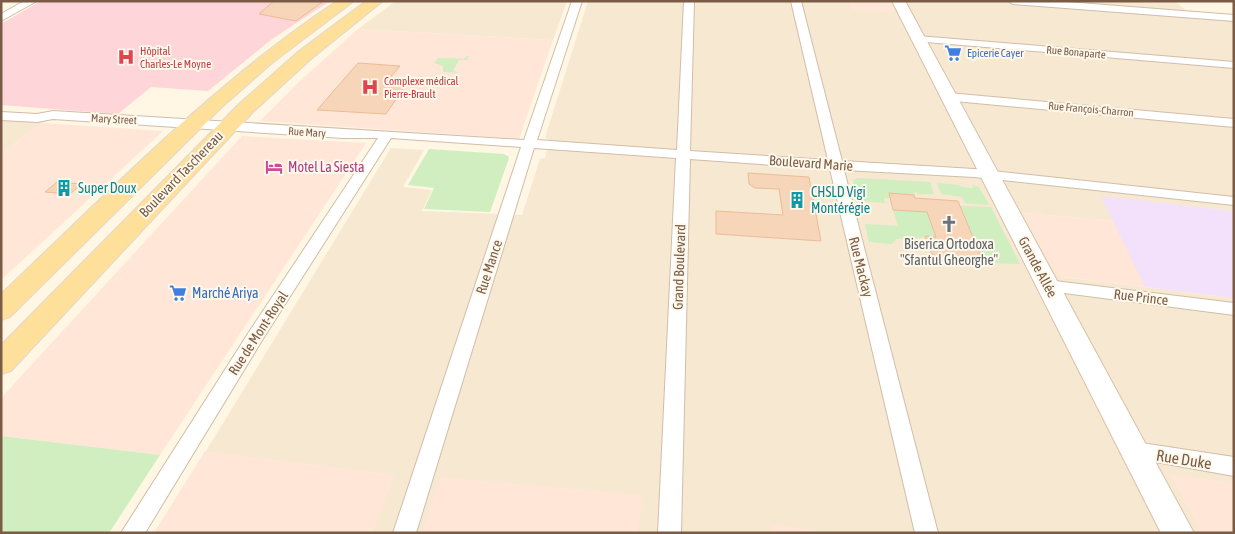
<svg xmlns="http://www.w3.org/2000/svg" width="1235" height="534" viewBox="0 0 1235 534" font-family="'Asap Condensed',sans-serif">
<rect width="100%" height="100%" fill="#fff6e3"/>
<path fill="#f7e8d1" d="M396,1H567L553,40L358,29Z
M588,1H1175L1190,14L1234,18V211L1102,197L1117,221L1023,213L1063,277L1234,298V533H156L391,148L424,150L403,187L432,190L422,211L522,215L540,159L545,158L549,140L545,138Z
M1,112L53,115L1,153Z"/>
<path fill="#ffe6d7" d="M826,1H889L895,12L853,11L849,2Z
M358,29L553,40L519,139L260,121L300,81Z
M42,123L163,131L1,280V153Z
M242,136L366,143L160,455L1,436V398Z
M1023,213L1117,221L1145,287L1059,276L1055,273Z
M205,451L395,475L373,533H154Z
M1170,474L1234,483V533H1202Z
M441,477L642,495L638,533H422Z
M772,523L827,533H773Z"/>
<path fill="#f3e0fb" d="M1101,196L1234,211V298L1145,287Z"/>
<path fill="#fed5d8" d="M41,1H330L272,39L208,91L151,87L118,114L1,105V24Z"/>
<path fill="#d0eec0" d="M467,56H469L467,60H459L453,71L459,73L443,72V66L434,63L438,58L464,59Z
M429,149L504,154L508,156L509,158L490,212L424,209L434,188L408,185Z
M858,178L930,182L934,194H918L915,191V195L889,193L890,198H884L885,203L858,201L853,180Z
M937,183L959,185L961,187L973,188L972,185L979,187L989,205L965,203L962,197L941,194Z
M925,206L936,237L896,239L892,244L869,242L865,224L898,226L893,210Z
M960,206L991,207L1020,264L957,262L952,259H981L977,249H983L979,240H974Z
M1,436L160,455L109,533H1Z"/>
<path fill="#f7d5b8" stroke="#ebbc96" d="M274,1H324L296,21L259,14Z
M358,63L400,66L385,84L405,86L386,114L317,110Z
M748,173L809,177L821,241L716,234V211L783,215L779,189L755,188L749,184Z
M57,182L82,184L70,194L45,192Z
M889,193L914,195L915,198L958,201L982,259H950L949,257L932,255L925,236L936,237L927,212L893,210Z"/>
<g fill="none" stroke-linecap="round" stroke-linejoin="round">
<g stroke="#d1bda8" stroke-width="2">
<path id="minor" d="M24,1H37L1,21V14Z
M572,1H582L537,140L677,150L684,1H694L690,151L828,160L791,1H801L842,161L974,169L1234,197V205L974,177L844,170L938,533H915L830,169L690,159L681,533H658L676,158L534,148L416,533H393L521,147L391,138L261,342L145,533H121L249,332L378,138H343L53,119L37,122L1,120V112L37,114L53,111L524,140Z
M1008,1H1054L1234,15V21L1013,4Z
M918,36L1234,62V68L914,41L913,39L914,37Z
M948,93L1234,119V127L944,100L942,97Z
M1047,280L1234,303V315L1041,290L1039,286L1041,282Z
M1135,442L1234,457V476L1128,457L1125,451L1128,445Z"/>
</g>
<g stroke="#d7c0a8" stroke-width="2">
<path id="secondary" d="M892,1H905L1194,533H1161Z"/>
</g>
<g stroke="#dfd8d3" stroke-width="2">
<path id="primary" d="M337,1H354L272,63L222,107L10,317L1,320V294C108,193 213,83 337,1Z
M366,1H383L311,59L253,112L11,371L1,374V345L239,104L299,51Z"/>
</g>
<use href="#minor" fill="#fff" fill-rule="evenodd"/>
<use href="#secondary" fill="#fff" fill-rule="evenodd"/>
<use href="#primary" fill="#ffe09a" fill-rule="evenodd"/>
</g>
<defs>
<g id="supermarket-bare" transform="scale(1.35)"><path d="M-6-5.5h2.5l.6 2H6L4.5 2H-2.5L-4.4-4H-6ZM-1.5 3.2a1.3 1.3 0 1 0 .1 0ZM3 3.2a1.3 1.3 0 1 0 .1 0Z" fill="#3f7fe0" stroke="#fff9ec" stroke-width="2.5" paint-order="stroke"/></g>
<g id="hospital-bare" transform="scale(1.35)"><path d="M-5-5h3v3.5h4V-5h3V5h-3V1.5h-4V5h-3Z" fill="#e0444e" stroke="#fff9ec" stroke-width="2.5" paint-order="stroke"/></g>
<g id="hotel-bare" transform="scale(1.35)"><path d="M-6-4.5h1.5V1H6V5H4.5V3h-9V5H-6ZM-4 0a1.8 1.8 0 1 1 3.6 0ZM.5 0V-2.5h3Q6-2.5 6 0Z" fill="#d1479c" stroke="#fff9ec" stroke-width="2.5" paint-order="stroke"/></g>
<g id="building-bare" transform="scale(1.35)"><path d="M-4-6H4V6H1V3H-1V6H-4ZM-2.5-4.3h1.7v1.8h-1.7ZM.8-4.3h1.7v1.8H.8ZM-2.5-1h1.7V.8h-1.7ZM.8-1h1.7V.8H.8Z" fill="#0f9aa8" stroke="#fff9ec" stroke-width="2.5" paint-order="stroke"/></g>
<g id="church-bare" transform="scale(1.35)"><path d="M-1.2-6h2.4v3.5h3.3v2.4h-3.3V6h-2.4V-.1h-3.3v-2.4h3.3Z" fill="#6b7280" stroke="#fff9ec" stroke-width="2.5" paint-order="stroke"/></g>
</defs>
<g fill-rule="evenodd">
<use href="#supermarket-bare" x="953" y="53"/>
<use href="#hospital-bare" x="126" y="57"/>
<use href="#hospital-bare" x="370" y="87"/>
<use href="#hotel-bare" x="274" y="167"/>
<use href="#building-bare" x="64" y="188"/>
<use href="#building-bare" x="797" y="200"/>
<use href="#church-bare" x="949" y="224"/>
<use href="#supermarket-bare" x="178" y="293"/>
</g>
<g text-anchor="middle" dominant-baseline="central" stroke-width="4" stroke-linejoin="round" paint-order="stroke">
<g font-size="11" fill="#be3a42" stroke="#fff9ec" text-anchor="start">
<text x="140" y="51">Hôpital<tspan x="140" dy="13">Charles-Le Moyne</tspan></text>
<text x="384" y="81">Complexe médical<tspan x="384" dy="13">Pierre-Brault</tspan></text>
</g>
<g font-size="11" fill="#7a5c46" stroke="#fff9ec">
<text transform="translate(1076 52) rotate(5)">Rue Bonaparte</text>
<text transform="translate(1091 109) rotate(5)">Rue François-Charron</text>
<text transform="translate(114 119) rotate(3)">Mary Street</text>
<text transform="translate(307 132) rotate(4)">Rue Mary</text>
</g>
<g font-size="11" fill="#366cbe" stroke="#fff9ec" text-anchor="start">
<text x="967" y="53">Epicerie Cayer</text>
</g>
<g font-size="14" fill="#7a5c46" stroke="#fff9ec">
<text transform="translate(811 163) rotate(4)">Boulevard Marie</text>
<text transform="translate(181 174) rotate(-46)">Boulevard Taschereau</text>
<text transform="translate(489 267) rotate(-72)">Rue Mance</text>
<text transform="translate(679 267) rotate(-88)">Grand Boulevard</text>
<text transform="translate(861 267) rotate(76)">Rue Mackay</text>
<text transform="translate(1038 267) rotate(62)">Grande Allée</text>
<text transform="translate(1141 297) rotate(7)">Rue Prince</text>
<text transform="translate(258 333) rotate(-57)">Rue de Mont-Royal</text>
</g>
<g font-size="14" fill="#b23c85" stroke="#fff9ec" text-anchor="start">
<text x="288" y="167">Motel La Siesta</text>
</g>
<g font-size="14" fill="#0d838f" stroke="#fff9ec" text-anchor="start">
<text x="78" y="188">Super Doux</text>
<text x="811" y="192">CHSLD Vigi<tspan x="811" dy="16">Montérégie</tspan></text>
</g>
<g font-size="14" fill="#5b616d" stroke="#fff9ec">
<text x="949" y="244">Biserica Ortodoxa<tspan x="949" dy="16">"Sfantul Gheorghe"</tspan></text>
</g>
<g font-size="14" fill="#366cbe" stroke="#fff9ec" text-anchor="start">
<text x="192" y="293">Marché Ariya</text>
</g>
<g font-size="16" fill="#7a5c46" stroke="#fff9ec">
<text transform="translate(1184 459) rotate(9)">Rue Duke</text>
</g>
</g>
<rect width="1235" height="534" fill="none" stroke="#7a5c46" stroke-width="5"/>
</svg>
